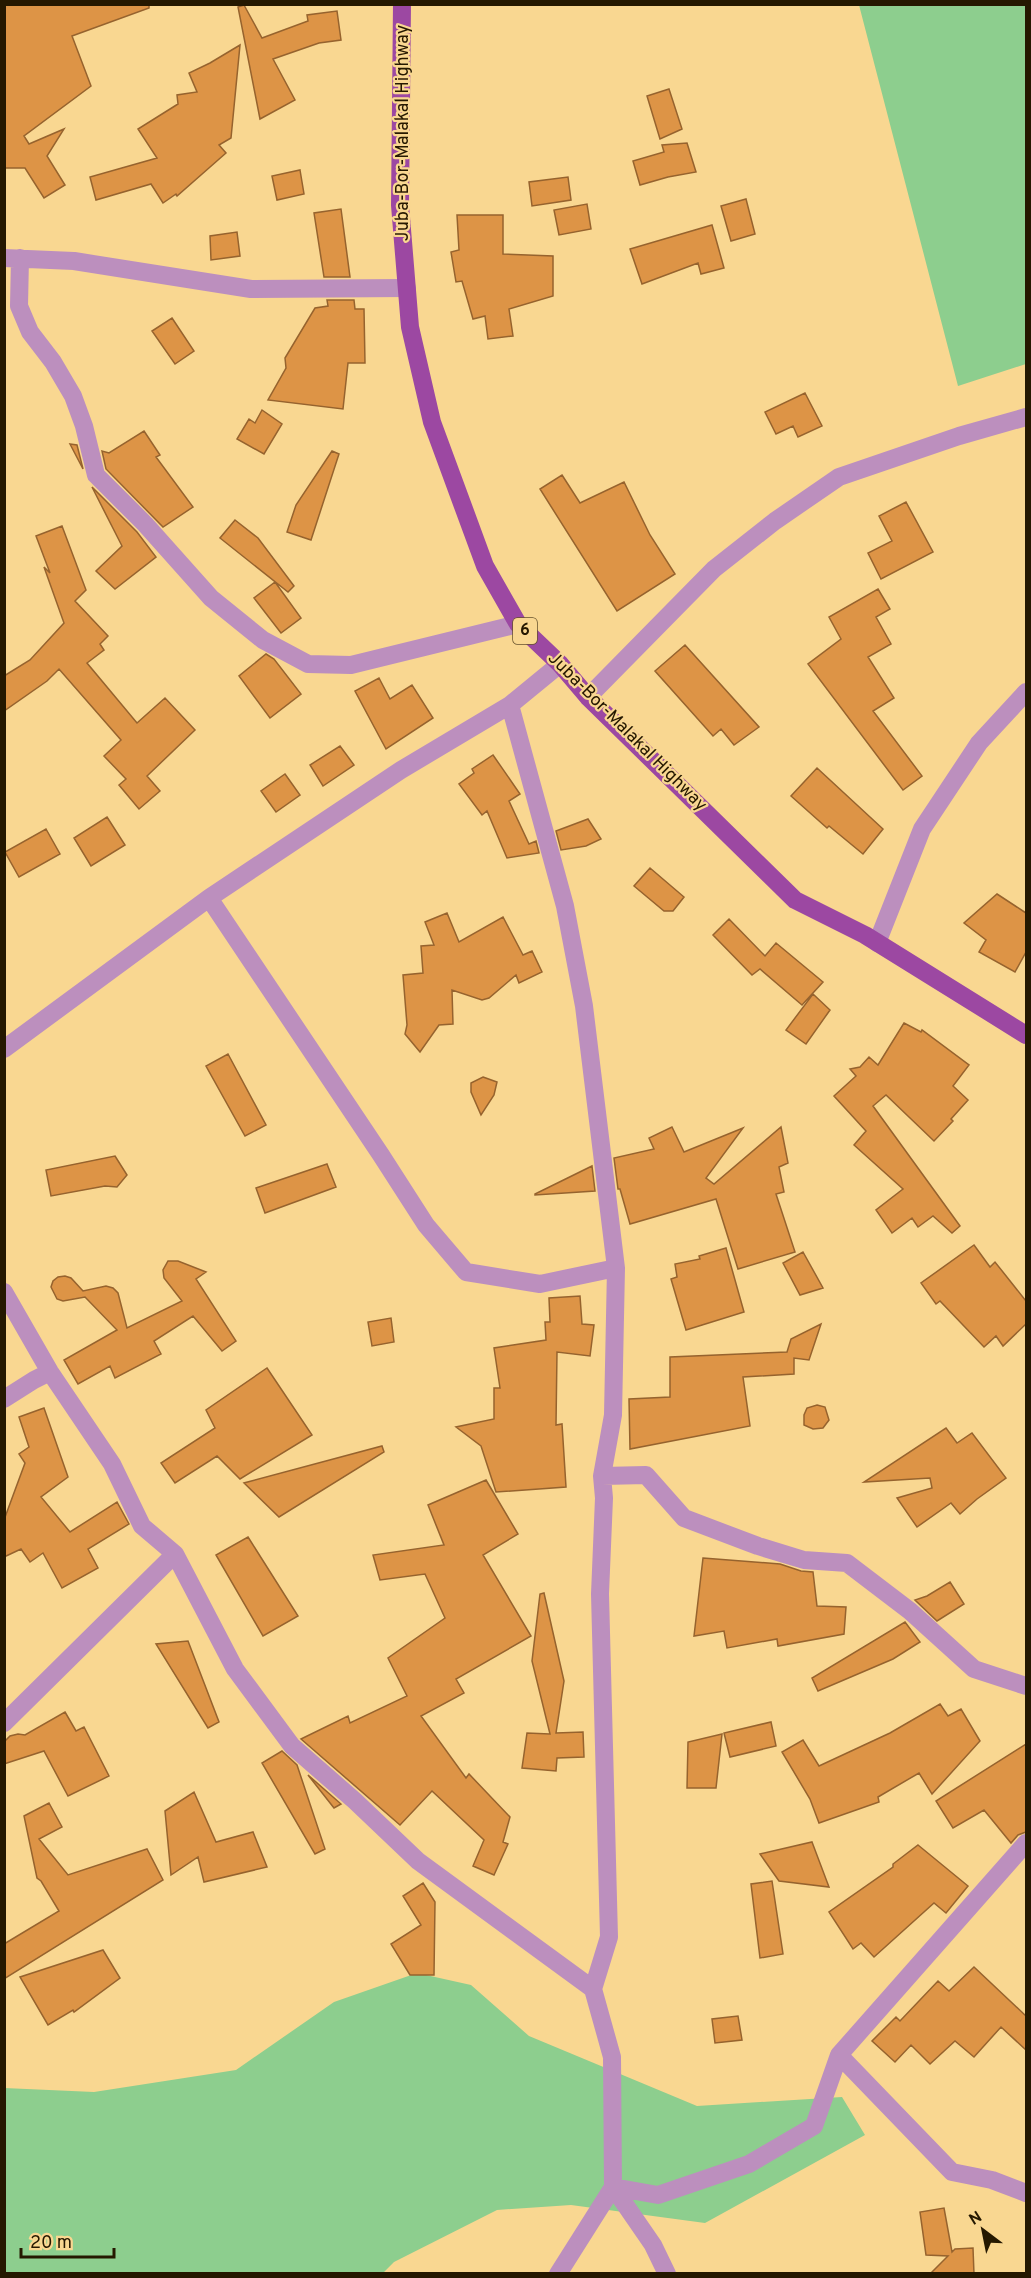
<svg xmlns="http://www.w3.org/2000/svg" width="1031" height="2278" viewBox="0 0 1031 2278" font-family="Overpass,sans-serif">
<rect width="100%" height="100%" fill="#f9d791"/>
<path fill="#8dce8e" d="M859,5H1026V364L958,386Z
M417,1973L471,1985L529,2036L697,2106L842,2097L865,2135L705,2223L571,2205L497,2210L394,2262L383,2273H5L4,2088L94,2092L236,2070L334,2002Z"/>
<path fill="#dd9446" stroke="#96632e" stroke-width="1.5" d="M4,4H149V8L72,36L91,86L24,136L29,144L64,129L47,156L65,185L44,198L25,168H4Z
M244,5L262,38L308,21L307,15L337,11L341,40L319,43L273,59L295,100L260,119L238,7Z
M240,45L231,138L219,145L226,153L177,196L176,194L163,203L151,184L96,200L90,177L157,158L138,129L178,104L177,95L197,92L189,73L210,63Z
M669,89L682,129L660,139L647,96Z
M687,143L696,172L668,177L640,185L633,161L664,152L662,145Z
M300,170L304,194L277,200L272,176Z
M568,177L571,200L532,206L529,182Z
M746,199L755,234L731,241L721,206Z
M587,204L591,229L559,235L554,210Z
M341,209L350,277H324L314,213Z
M457,215H503V254L553,256V296L509,309L513,336L488,339L485,316L473,319L462,281L456,282L451,252L459,250Z
M712,225L724,268L701,274L698,263L642,284L630,249Z
M237,232L240,256L211,260L210,236Z
M327,300H354L355,309H364L365,363H348L343,409L268,400L286,368L285,358L315,308L328,306Z
M172,318L194,351L175,364L152,331Z
M805,393L822,426L798,437L793,426L776,434L765,412Z
M262,410L282,424L264,454L237,439L249,419L255,423Z
M144,431L160,455L156,457L193,507L163,527L106,469L102,451L109,453Z
M70,444L77,445L83,469Z
M332,451L339,454L311,540L287,532L296,505Z
M562,475L580,503L624,482L650,535L675,574L617,611L540,489Z
M92,487L137,532L156,557L115,589L96,571L122,546Z
M906,502L933,552L881,579L868,553L892,541L879,516Z
M235,520L258,538L294,586L288,592L220,538Z
M62,526L86,590L75,601L108,636L100,644L104,650L87,663L137,723L165,698L195,730L147,776L160,791L139,809L119,785L126,779L104,756L121,740L59,669L47,681L4,711V676L30,660L64,623L44,567L50,573L36,536Z
M275,582L301,618L281,633L254,598Z
M878,589L890,609L876,617L891,644L868,657L894,698L873,711L922,776L903,790L808,664L841,639L829,617Z
M685,645L759,727L734,745L721,729L713,736L655,671Z
M266,654L274,659L301,694L270,718L239,676Z
M379,678L390,699L412,685L433,718L386,749L355,691Z
M340,746L354,765L323,786L310,765Z
M493,755L520,794L509,801L529,844L536,841L539,853L507,858L487,811L482,815L459,784L474,773L472,769Z
M817,768L883,829L863,854L829,826L827,828L791,796Z
M285,774L300,795L276,812L261,791Z
M107,817L125,845L91,866L74,838Z
M588,819L601,839L586,846L561,850L556,831Z
M46,829L60,854L19,877L5,852Z
M650,868L684,897L673,911H664L634,886Z
M997,894L1026,913V952L1015,972L979,952L986,940L964,923Z
M447,913L459,942L503,917L523,955L532,951L542,972L519,983L516,975L489,998L482,1000L452,990L453,1024L439,1025L420,1052L405,1034L407,1025L403,975L423,973L421,946L434,945L425,922Z
M729,919L765,956L776,943L823,982L802,1005L760,969L752,975L713,935Z
M813,994L830,1010L806,1044L786,1030Z
M904,1023L921,1032L922,1030L969,1065L953,1086L968,1100L951,1119L953,1121L934,1141L886,1095L873,1106L960,1226L952,1233L933,1216L918,1227L912,1218L892,1233L876,1210L903,1189L854,1145L866,1131L834,1096L856,1076L850,1069L860,1067L869,1057L878,1065Z
M228,1054L266,1125L245,1136L206,1066Z
M483,1077L497,1082L494,1095L481,1115L471,1092V1083Z
M672,1127L684,1152L743,1128L706,1178L714,1184L781,1127L788,1163L779,1167L784,1192L776,1194L795,1252L738,1269L716,1199L630,1224L620,1189H618L614,1158L654,1149L649,1138Z
M115,1156L127,1175L117,1187L105,1186L51,1196L46,1170Z
M327,1164L336,1187L265,1213L256,1188Z
M592,1166L595,1191L535,1195V1194Z
M974,1245L990,1267L995,1262L1026,1301V1324L1003,1346L996,1336L984,1347L940,1301L936,1304L921,1283Z
M726,1248L744,1312L686,1330L671,1279L677,1277L675,1264L700,1259L699,1256Z
M803,1252L823,1288L800,1295L783,1263Z
M168,1261H178L206,1272L196,1279L236,1341L222,1351L193,1316L154,1341L161,1354L115,1378L110,1366L78,1384L64,1360L117,1330L85,1297L63,1301L57,1299L51,1287L53,1281L58,1277L65,1276L71,1278L83,1291L106,1286L113,1288L118,1293L127,1328L182,1301L164,1278L163,1270Z
M580,1296L582,1324L594,1325L590,1356L557,1352L556,1425L562,1424L566,1487L496,1492L481,1446L456,1427L494,1419V1388H500L494,1348L546,1340L545,1322H550L549,1298Z
M391,1318L394,1342L372,1346L368,1322Z
M821,1324L809,1360L794,1358V1374L743,1377L750,1426L630,1449L629,1399L670,1397V1357L787,1352L791,1339Z
M267,1368L312,1435L240,1479L217,1456L175,1483L161,1463L215,1428L206,1410Z
M817,1405L825,1407L829,1420L823,1428L813,1429L804,1425V1415L807,1408Z
M44,1408L68,1477L41,1497L70,1532L117,1502L129,1524L88,1549L98,1568L62,1588L43,1553L30,1562L21,1549L4,1557V1520L25,1463L19,1454L29,1447L19,1417Z
M946,1428L957,1443L972,1433L1006,1478L977,1499L960,1514L951,1503L917,1527L897,1498L932,1488L930,1478L864,1482Z
M382,1446L384,1452L279,1517L244,1483Z
M486,1480L518,1534L483,1555L531,1636L456,1679L464,1693L421,1716L466,1778L469,1774L510,1817L503,1842L508,1844L494,1875L473,1866L484,1840L432,1791L400,1825L301,1739L348,1716L350,1723L407,1696L388,1658L445,1618L425,1574L380,1580L373,1555L444,1545L428,1505Z
M248,1537L298,1616L263,1636L216,1555Z
M703,1558L780,1564L801,1571L813,1572L817,1606L846,1607L844,1634L778,1646L777,1639L727,1648L724,1631L694,1636Z
M950,1582L964,1604L937,1621L915,1600L927,1596Z
M544,1593L564,1681L556,1733L583,1732L584,1757L557,1758L556,1771L522,1768L527,1733L550,1734L532,1661L540,1594Z
M905,1622L920,1642L893,1659L818,1691L812,1678Z
M188,1641L219,1722L208,1728L156,1644Z
M940,1704L948,1716L961,1709L980,1741L932,1794L919,1773L878,1797L879,1802L819,1823L810,1799L782,1752L803,1740L819,1766L890,1733Z
M65,1712L76,1731L84,1727L109,1776L68,1796L44,1751L4,1764V1742L10,1736L18,1734L25,1735Z
M771,1722L776,1746L730,1757L724,1733Z
M722,1734L716,1788H687L688,1742Z
M1026,1744V1832L1018,1835L1011,1843L984,1810L953,1828L936,1801Z
M282,1751L297,1765L325,1849L315,1854L262,1763Z
M308,1775L341,1804L334,1808Z
M194,1792L216,1842L253,1832L267,1867L204,1882L198,1857L171,1875L165,1811Z
M49,1803L62,1827L39,1839L68,1875L147,1849L163,1880L4,1979V1944L59,1911L41,1881L37,1878L24,1816Z
M812,1842L829,1887L779,1881L760,1854Z
M918,1845L968,1886L946,1913L934,1903L874,1957L861,1943L853,1949L829,1912L893,1867V1864Z
M772,1881L783,1954L760,1958L751,1884Z
M423,1883L435,1902L434,1975H410L391,1944L421,1925L403,1896Z
M103,1950L120,1978L74,2012L73,2010L48,2025L20,1977Z
M974,1967L1026,2016V2050L1001,2027L974,2057L955,2041L930,2064L911,2045L895,2062L872,2041L896,2017L900,2021L938,1981L949,1991Z
M738,2016L742,2040L715,2043L712,2019Z
M944,2208L952,2252L955,2249L973,2248L974,2274H930L948,2256L926,2255L920,2212Z"/>
<g fill="none" stroke-linecap="round" stroke-linejoin="round">
<path stroke="#bc8fbe" stroke-width="18" d="M4,258L74,261L251,289L407,288
M20,258L19,306L30,332L53,362L73,396L84,426L96,475L145,524L211,598L263,640L308,664L351,665L518,624
M588,697L714,569L775,521L839,477L959,436L1026,417
M510,705L565,906L584,1006L616,1268L613,1415L602,1476L604,1498L600,1594L609,1937L593,1989L612,2057L613,2187L558,2274
M209,898L381,1155L426,1225L466,1272L540,1284L616,1268
M877,943L922,829L979,743L1026,692
M4,1049L209,898L401,770L510,705L560,664
M4,1292L50,1372L112,1464L142,1526L175,1554L235,1669L292,1746L355,1801L418,1861L593,1989
M4,1399L34,1380L50,1372
M602,1476L646,1475L684,1518L758,1546L804,1560L847,1563L910,1611L974,1669L1026,1686
M4,1723L175,1554
M839,2055L952,2172L992,2180L1026,2193
M613,2187L658,2195L749,2164L814,2126L839,2055L1026,1843
M613,2187L653,2245L667,2274"/>
<path stroke="#9c48a2" stroke-width="18" d="M402,4L400,205L410,327L432,422L485,566L518,624L560,664L588,697L795,900L865,935L1026,1035"/>
</g>
<g text-anchor="middle" dominant-baseline="central" stroke-width="4.5" stroke-linejoin="round" paint-order="stroke">
<rect fill="#f9d791" stroke="#65512c" stroke-width="1.5" x="513" y="618" width="24" height="26" rx="4.5"/>
<g font-size="16" font-weight="bold" fill="#251800">
<text x="525" y="631">6</text>
</g>
<g font-size="18" fill="#251800" stroke="#f9d791">
<text transform="translate(403 133) rotate(-90)">Juba-Bor-Malakal Highway</text>
<text transform="translate(627 732) rotate(45)">Juba-Bor-Malakal Highway</text>
</g>
</g>
<rect width="1031" height="2278" fill="none" stroke="#251800" stroke-width="12"/>
<g transform="translate(983 2230) rotate(328)" stroke="#f9d791" stroke-width="4.5" paint-order="stroke">
<path d="M0-4.5L10 22L0 15L-10 22Z" fill="#251800"/>
<text y="-9" font-size="16" font-weight="bold" text-anchor="middle" fill="#251800">N</text>
</g>
<path d="M21 2248v9h93v-9" fill="none" stroke="#251800" stroke-width="3"/>
<text x="30" y="2248" font-size="18" fill="#251800" stroke="#f9d791" stroke-width="4.5" paint-order="stroke">20 m</text>
</svg>
